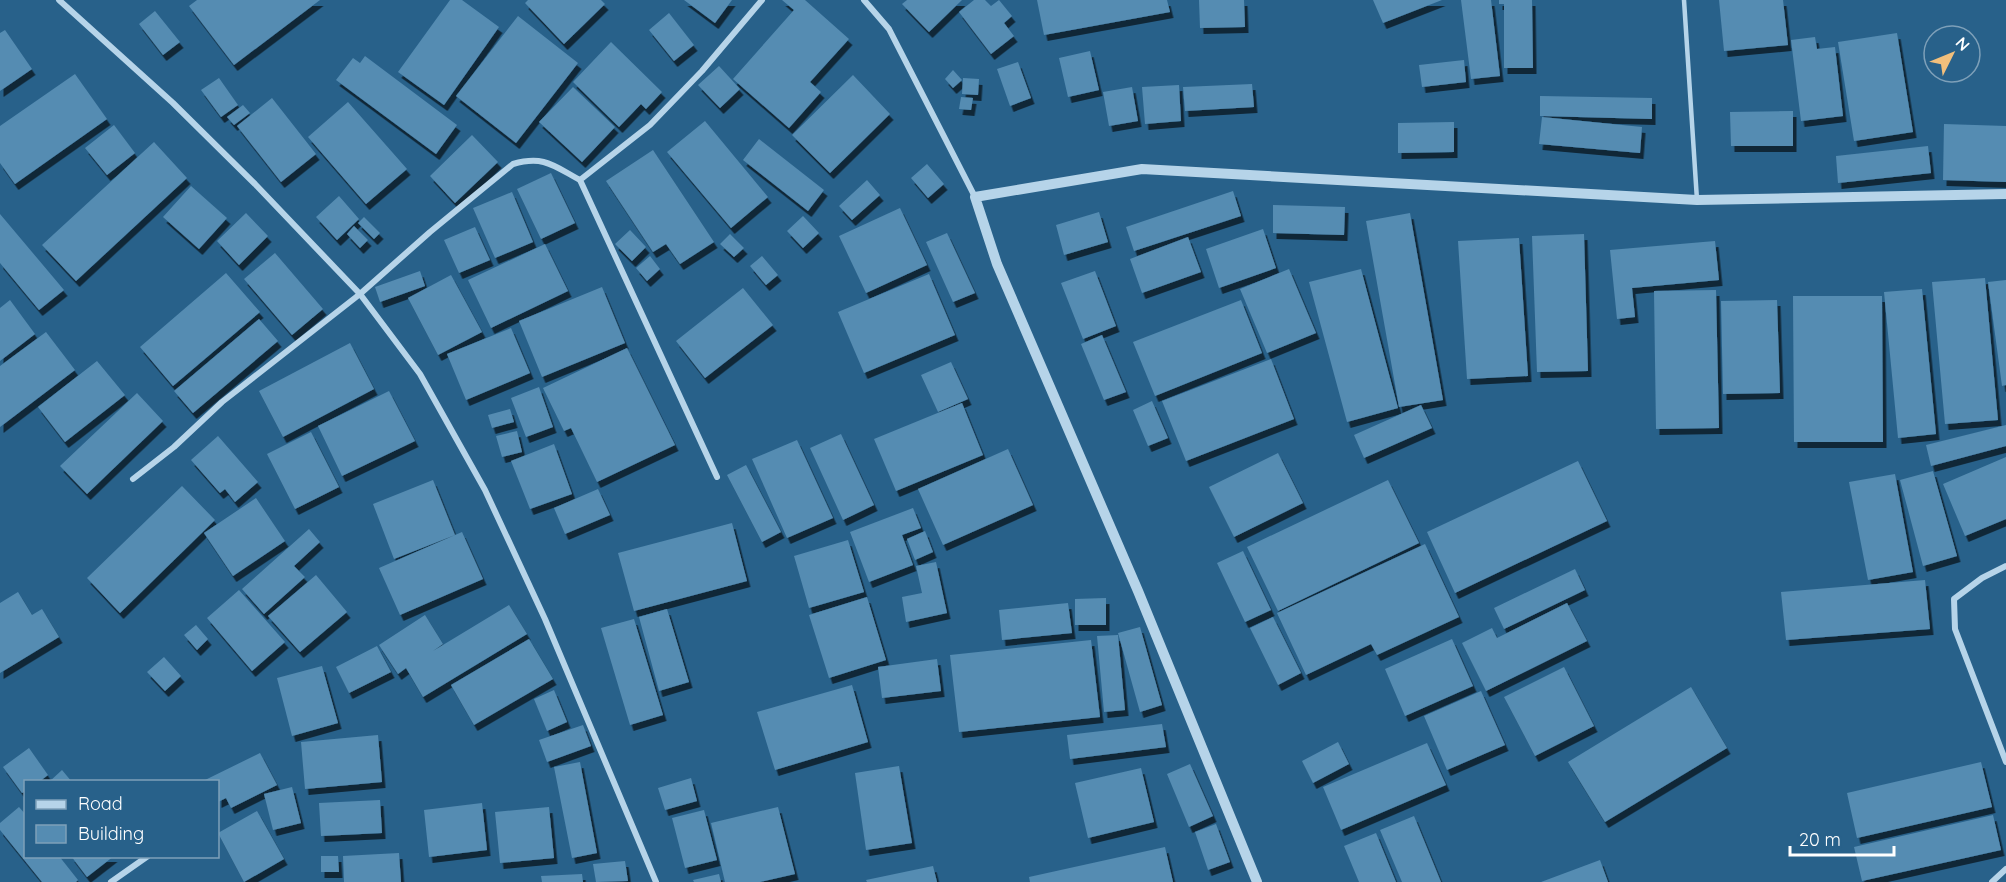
<svg xmlns="http://www.w3.org/2000/svg" width="2006" height="882" viewBox="0 0 2006 882" font-family="Quicksand,sans-serif">
<defs>
<filter id="shadow"><feDropShadow dx="3.5" dy="6" stdDeviation="0" flood-color="#0009"/></filter>
</defs>
<rect width="100%" height="100%" fill="#28618a"/>
<path fill="#558cb2" filter="url(#shadow)" d="M197,0H320L234,65L189,6Z
M450,0H462L499,27L444,105L398,72Z
M528,0H601L605,4L564,44L525,3Z
M684,0H732L715,23Z
M782,0H805L849,39L810,82L821,92L789,128L733,79L794,10Z
M907,0H962L929,32L902,4Z
M974,0H985L991,6L999,0L1012,16L1004,23L1014,36L991,54L959,12Z
M1037,0H1167L1170,12L1044,35Z
M1199,0H1244L1245,27L1200,28Z
M1373,0H1442L1383,23Z
M1461,0H1491L1500,76L1471,79Z
M1499,0H1532L1533,68H1504V4H1499Z
M1719,0H1783L1788,45L1724,51Z
M155,11L180,42L163,55L139,24Z
M669,13L694,45L674,61L649,30Z
M518,16L578,63L516,143L456,96Z
M5,30L32,69L0,91V33Z
M1897,33L1913,132L1854,141L1838,42Z
M1815,37L1817,49L1835,47L1843,116L1801,121L1791,40Z
M611,42L662,92L646,109L641,104L619,127L573,82Z
M1090,51L1099,90L1068,97L1059,58Z
M365,56L457,125L436,154L336,80L353,58L360,63Z
M1464,60L1466,82L1422,87L1419,65Z
M1018,62L1031,98L1010,106L997,69Z
M719,66L740,89L720,108L698,85Z
M953,70L962,80L953,88L945,79Z
M75,74L107,119L15,184L0,163V126Z
M853,75L890,114L830,173L792,135Z
M219,78L238,105L221,117L201,90Z
M963,78L979,79L978,95L962,94Z
M1252,84L1254,107L1185,111L1183,87Z
M1179,85L1181,121L1145,124L1142,87Z
M573,87L615,127L582,162L539,122Z
M1132,87L1138,121L1109,126L1103,92Z
M1540,96L1652,98V119L1540,116Z
M961,97L973,98L971,110L959,109Z
M272,98L316,154L281,182L237,126Z
M348,102L407,169L366,204L308,137Z
M243,105L250,113L234,125L227,117Z
M1793,111V146H1731L1730,112Z
M1542,117L1642,127L1640,153L1539,144Z
M705,121L768,197L731,228L667,152Z
M1454,122V152L1398,153V123Z
M1944,124L2006,126V182L1943,180Z
M114,125L135,153L107,175L85,148Z
M472,135L498,162L455,203L430,176Z
M759,139L824,190L808,211L743,160Z
M154,142L187,178L76,281L42,245Z
M1928,146L1931,173L1838,183L1836,156Z
M653,150L714,242L680,264L666,244L653,252L606,181Z
M927,164L944,184L928,198L911,178Z
M551,173L575,223L541,239L517,189Z
M867,180L880,195L852,220L839,206Z
M191,186L227,218L199,249L163,217Z
M1233,191L1241,216L1134,251L1126,227Z
M512,192L533,242L495,258L473,208Z
M339,196L359,219L337,240L316,217Z
M1273,205L1345,207L1344,235L1273,233Z
M900,208L927,265L866,293L839,236Z
M1099,212L1108,242L1064,255L1056,225Z
M246,213L268,236L239,265L217,241Z
M1410,213L1443,400L1399,407L1366,221Z
M0,214L64,290L39,310L0,263Z
M803,216L819,233L803,248L787,231Z
M364,217L380,233L374,239L358,223Z
M354,226L368,240L360,248L347,234Z
M475,227L490,260L459,273L444,240Z
M1263,229L1276,268L1219,288L1206,249Z
M630,230L646,247L632,261L615,244Z
M947,233L975,293L953,302L926,242Z
M730,234L744,248L734,257L720,244Z
M1584,234L1588,371L1537,372L1532,236Z
M1188,237L1201,272L1142,293L1130,259Z
M1519,238L1528,376L1467,379L1458,241Z
M1715,241L1719,280L1632,288L1635,317L1617,319L1610,250Z
M545,244L568,291L491,328L468,280Z
M275,253L323,309L292,335L244,279Z
M650,256L660,269L647,281L636,268Z
M762,256L778,275L766,285L750,266Z
M1289,269L1316,333L1267,353L1240,289Z
M1361,269L1398,408L1347,422L1309,282Z
M420,271L425,286L380,302L375,287Z
M1095,271L1116,326L1083,339L1061,283Z
M226,273L260,312L173,386L140,347Z
M929,274L955,335L864,373L838,312Z
M451,275L482,332L438,355L408,298Z
M1985,278L1998,420L1945,424L1932,282Z
M2006,280V385L2002,386L1988,282Z
M602,287L625,343L542,377L519,321Z
M743,288L773,325L705,378L676,341Z
M1922,289L1936,434L1898,438L1884,292Z
M1716,290L1719,428L1656,429L1654,291Z
M1793,296H1882L1883,442H1794Z
M10,300L35,334L0,361V308Z
M1241,300L1262,353L1155,396L1133,342Z
M1777,300L1780,393L1723,394L1721,301Z
M259,319L278,341L193,413L174,391Z
M511,328L530,373L466,400L447,354Z
M46,332L75,370L0,427V366Z
M1102,335L1126,392L1104,400L1081,344Z
M350,343L374,389L283,437L259,391Z
M627,348L675,445L597,482L571,428L564,431L543,388Z
M1271,359L1294,419L1186,461L1162,401Z
M97,361L125,395L65,442L38,407Z
M951,362L968,399L938,412L921,375Z
M539,387L553,427L526,437L511,398Z
M389,391L415,441L342,476L318,426Z
M137,393L163,421L87,494L60,466Z
M1152,401L1168,438L1148,446L1133,410Z
M962,403L983,455L896,491L874,439Z
M1421,405L1432,428L1364,458L1354,435Z
M510,409L514,422L492,428L488,415Z
M2006,425V446L1931,466L1926,445Z
M517,431L522,452L502,457L496,436Z
M311,432L339,487L295,509L267,454Z
M841,434L874,505L843,520L810,448Z
M218,436L258,482L235,502L225,489L220,493L191,460Z
M797,440L833,518L787,538L752,459Z
M554,444L572,494L530,509L511,461Z
M1008,449L1033,505L943,545L918,489Z
M1278,453L1303,503L1234,537L1209,487Z
M2006,457V519L1965,536L1943,484Z
M1578,461L1607,521L1455,593L1427,532Z
M746,465L781,532L762,542L727,475Z
M1933,471L1957,556L1923,566L1900,480Z
M1895,474L1913,572L1868,580L1849,482Z
M433,480L455,535L394,559L373,504Z
M1388,480L1419,543L1278,611L1247,547Z
M182,486L215,520L120,613L87,578Z
M598,489L610,515L565,534L554,508Z
M256,498L285,541L233,576L204,533Z
M913,508L921,528L902,535L913,565L869,582L850,532Z
M732,523L747,581L634,611L618,553Z
M309,529L320,542L294,566L305,577L264,614L242,589Z
M925,531L933,552L915,560L907,539Z
M462,532L483,579L400,615L379,568Z
M848,540L864,592L809,608L794,556Z
M1425,544L1459,617L1377,655L1371,644L1306,675L1277,613Z
M1243,551L1271,610L1245,622L1217,563Z
M936,562L947,613L906,622L902,597L922,593L916,566Z
M1575,569L1585,590L1504,629L1494,608Z
M316,575L347,612L300,652L268,616Z
M1925,580L1930,629L1786,640L1781,592Z
M239,590L285,642L252,671L207,618Z
M18,592L32,615L42,609L59,637L0,673V603Z
M867,597L886,660L829,678L809,615Z
M1106,598V625H1075V599Z
M1068,603L1072,633L1002,640L999,610Z
M1567,603L1587,641L1486,691L1462,643L1492,628L1497,638Z
M509,605L527,634L423,697L406,668L398,674L379,645L425,615L443,644L433,651Z
M667,609L689,682L659,691L639,617Z
M1273,617L1301,673L1278,685L1250,628Z
M634,619L663,715L630,725L601,628Z
M196,625L208,639L197,650L184,635Z
M1140,627L1162,705L1140,712L1118,633Z
M1118,635L1125,710L1104,712L1097,636Z
M529,639L553,679L474,725L451,685Z
M1452,639L1473,686L1405,716L1385,669Z
M1091,640L1100,717L959,732L950,655Z
M377,646L391,672L349,693L336,667Z
M164,657L181,676L165,691L147,672Z
M937,659L941,691L882,698L878,667Z
M322,666L338,723L292,736L277,678Z
M1564,667L1594,726L1535,756L1504,697Z
M852,685L868,742L775,770L757,712Z
M1691,687L1727,748L1605,822L1568,762Z
M554,690L567,722L547,731L534,699Z
M1481,691L1505,745L1447,770L1424,716Z
M1162,724L1166,747L1070,759L1067,735Z
M583,725L591,746L547,762L539,740Z
M378,735L382,782L305,789L301,742Z
M1338,742L1349,764L1313,783L1302,761Z
M1427,743L1446,785L1341,830L1323,787Z
M29,748L48,775L39,782H26V791L22,793L3,767Z
M260,753L277,785L231,808L226,798L218,802V782H201Z
M580,762L597,853L572,858L554,767Z
M1981,762L1992,807L1857,838L1847,793Z
M1190,764L1213,816L1189,827L1167,774Z
M899,766L912,843L866,850L855,773Z
M1141,768L1154,822L1088,838L1075,783Z
M62,770L72,782H49Z
M691,778L697,801L665,810L658,788Z
M292,787L301,823L273,830L264,794Z
M380,800L382,833L321,836L319,803Z
M482,803L487,850L429,857L424,810Z
M19,807L26,815V856H59L78,880L76,882H42L0,830V823Z
M549,807L554,858L500,863L495,812Z
M778,807L795,874L760,882H725L711,823Z
M704,810L717,860L685,868L672,818Z
M257,811L284,859L244,882L218,833Z
M1993,815L2001,850L1862,881L1854,847Z
M1414,816L1441,882H1402L1380,830Z
M1216,824L1230,862L1208,870L1195,832Z
M1376,833L1396,882H1359L1344,846Z
M1165,847L1173,882H1030L1029,877Z
M399,853L401,882H344L343,856Z
M71,856H114L87,877Z
M321,856H338L339,872H321Z
M1600,860L1608,882H1541Z
M625,861L628,881L596,882L593,864Z
M933,866L937,882H867L866,880Z
M582,874L583,882H542L541,876Z
M719,874L721,882H694L693,880Z"/>
<g fill="none" stroke-linecap="round" stroke-linejoin="round">
<path stroke="#b6d4e9" stroke-width="4.5" d="M1684,0L1697,200"/>
<path stroke="#b6d4e9" stroke-width="6" d="M59,0L173,103L255,184L360,294L420,374L485,490L545,619L656,882
M864,0L889,29L975,197
M580,180L717,477
M133,479L174,447L222,402L360,294L430,232L513,164C544,155 554,166 580,180L650,125L702,71L762,0
M2006,566L1982,578L1954,599L1955,629L2006,762
M111,882L148,856
M1992,882L2006,869"/>
<path stroke="#b6d4e9" stroke-width="10" d="M1257,882L1138,591L997,264L975,197L1142,169L1697,200L2006,194"/>
</g>
<rect x="24" y="780" width="195" height="78" fill="#28618a" stroke="#7ea0b9" stroke-width="1.5"/>
<rect x="36" y="800" width="30" height="9" fill="#b6d4e9" stroke="#7ea0b9" stroke-width="1.5"/>
<text x="78" y="810" font-size="18" fill="#ffffff">Road</text>
<rect x="36" y="825" width="30" height="18" fill="#558cb2" stroke="#7ea0b9" stroke-width="1.5"/>
<text x="78" y="840" font-size="18" fill="#ffffff">Building</text>
<g transform="translate(1952 54) rotate(47)"><circle r="28" fill="#28618a" stroke="#7ea0b9" stroke-width="1.5"/>
<path d="M0-4.5L10 22L0 15L-10 22Z" fill="#f1bf7c"/>
<text y="-9" font-size="16" font-weight="bold" text-anchor="middle" fill="#ffffff">N</text>
</g>
<path d="M1790 846v9h104v-9" fill="none" stroke="#ffffff" stroke-width="3"/>
<text x="1799" y="846" font-size="18" fill="#ffffff" stroke="#28618a" stroke-width="4.5" paint-order="stroke">20 m</text>
</svg>
